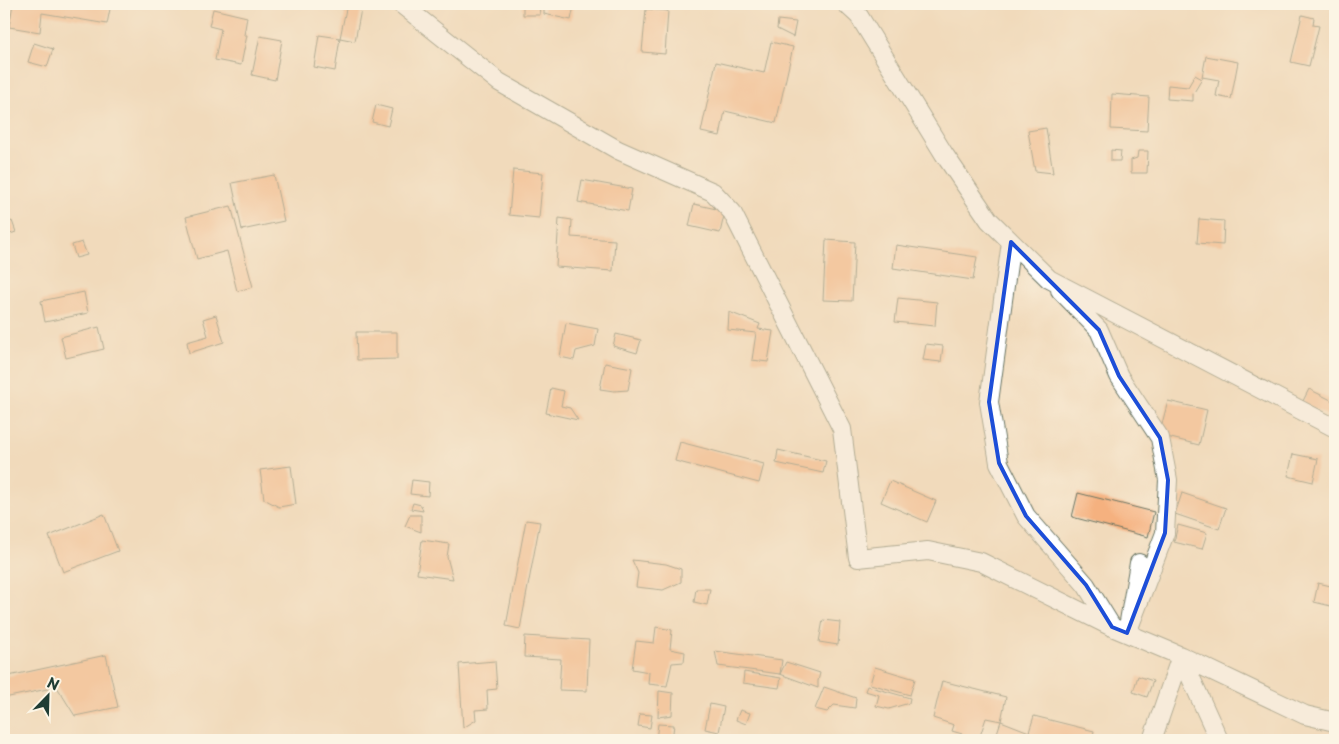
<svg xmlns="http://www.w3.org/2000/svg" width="1339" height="744" viewBox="0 0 1339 744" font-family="'Playpen Sans',sans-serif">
<rect width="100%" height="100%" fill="#fcf5e5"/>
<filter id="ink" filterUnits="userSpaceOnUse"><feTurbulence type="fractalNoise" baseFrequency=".02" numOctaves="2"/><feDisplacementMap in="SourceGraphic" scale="10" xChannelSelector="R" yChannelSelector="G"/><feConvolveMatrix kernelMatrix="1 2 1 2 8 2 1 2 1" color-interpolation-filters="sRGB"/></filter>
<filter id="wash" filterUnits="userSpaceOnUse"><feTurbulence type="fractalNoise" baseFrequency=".0096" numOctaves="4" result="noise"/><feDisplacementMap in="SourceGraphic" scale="20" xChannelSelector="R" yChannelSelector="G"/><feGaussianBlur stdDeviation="1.12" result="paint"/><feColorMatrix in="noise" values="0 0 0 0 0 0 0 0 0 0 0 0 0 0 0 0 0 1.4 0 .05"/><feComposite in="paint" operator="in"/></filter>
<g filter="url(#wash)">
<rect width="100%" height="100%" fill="#f1dabb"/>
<g id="blocks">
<path fill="#f5b17f" d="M13,4H111L107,24L42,13L40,32L9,27Z
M326,4H344L343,9Z
M347,4H362L355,41L340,38Z
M523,4H539L540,15H523Z
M544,4H565L574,6L571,20L544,14Z
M213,9L247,17L244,35H247L241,65L215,60L221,29L209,26Z
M646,9L668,11L665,54L642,52Z
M1302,15L1314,18L1313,25L1319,26L1309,66L1291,62Z
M778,20L796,22L793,37L777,29Z
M319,35L340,38L335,71L314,67Z
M260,36L282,40L275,80L252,75Z
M771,42L793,47L776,123L725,111L720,136L701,132L716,62L764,73Z
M34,43L53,49L47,67L28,62Z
M1206,56L1238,62L1231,99L1216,96L1219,80L1202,77Z
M1195,75L1202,79L1193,94V101L1167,99L1168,85L1188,87Z
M1112,94L1149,97L1147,131L1111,129Z
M376,105L392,109L388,126L372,122Z
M1046,128L1053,173L1035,171L1028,131Z
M1111,150L1121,151L1120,161H1111Z
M1138,151H1148L1147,173H1131V160L1137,158Z
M513,170L543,173L539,218L509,215Z
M274,175L284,221L242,230L232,183Z
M582,180L632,189L628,211L578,202Z
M694,204L725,211L720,233L689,226Z
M231,206L253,287L237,291L227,251L197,259L186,217Z
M559,218L572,220L571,237L615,240L613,271L556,267Z
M1199,219L1224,221L1223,245L1197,243Z
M12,221L16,232L4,236V224Z
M826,240L855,242L852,301L823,300Z
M82,242L87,255L76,258L72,245Z
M896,245L977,257L973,280L893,268Z
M84,292L88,313L45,322L41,301Z
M898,298L937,302L935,326L895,322Z
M729,312L760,324L758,329L773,331L768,362L752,360L756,333L728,330Z
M216,315L224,342L189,353L187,342L208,336L203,319Z
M566,323L598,329L595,346L576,351L574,360L560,357Z
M99,327L104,349L66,358L61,337Z
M356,332H397V359L357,360Z
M616,334L641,340L637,353L613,346Z
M926,344L943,346L941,362L923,360Z
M605,363L632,368L628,390L614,391L600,389Z
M551,388L564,391L561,406L570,408L578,420L546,413Z
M1309,389L1335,402V419L1302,403Z
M1168,401L1207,410L1199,445L1159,435Z
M680,442L764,464L759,483L675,461Z
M778,450L826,461L823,473L776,463Z
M1293,454L1318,459L1313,482L1288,476Z
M291,466L296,504L279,507L264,499L260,470Z
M412,480L429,482L428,496L410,494Z
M890,481L936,501L927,522L881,502Z
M1078,493L1154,512L1148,537L1072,517Z
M1182,493L1226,508L1219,529L1175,514Z
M413,503L421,505L423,511L411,509Z
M104,514L118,551L63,572L49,536Z
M410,515H421V532L405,526Z
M526,520L540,522L520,629L506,626Z
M1178,525L1207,533L1202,549L1174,542Z
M422,540L449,544L447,557L453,579L417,574Z
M632,560L666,564L681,569V582L663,590L636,587L638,573Z
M1318,583L1335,587V607L1314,602Z
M696,589H710L707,605L694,602Z
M823,620L840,622L838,645L819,642Z
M656,627L672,630L670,649L685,652L684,662L672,663L667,686L648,684L649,672L632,669L636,641L654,643Z
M525,636L589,640L587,691L559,690L561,659L524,657Z
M715,651L782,660L780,674L786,662L820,673L818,681V688L780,674L718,666Z
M106,655L118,707L75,716L57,687L4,698V677Z
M495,661L497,689L487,690L488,709L475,710L476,720L463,728L459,664Z
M875,667L915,679L910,695L870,684Z
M744,672L781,678L779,688L743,683Z
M1138,676L1153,681L1147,697L1133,692Z
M942,681L1006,697L1001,721L986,718L979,739L952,731L954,725L933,718Z
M867,686L910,698L909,703L889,709L876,706L879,695L865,691Z
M824,687L856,698L855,708L834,705L827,712L815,709Z
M659,691L673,693L672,715L658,717Z
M710,704L724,707L719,732L705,729Z
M740,710L750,713L746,724L736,720Z
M640,714L652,715L650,728L638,726Z
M1034,716L1094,731L1092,740H1017L997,733L1001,721L1029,732Z
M658,724L674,725L672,740H656Z"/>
</g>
</g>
<g filter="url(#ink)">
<use href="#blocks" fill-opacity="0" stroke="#687463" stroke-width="1"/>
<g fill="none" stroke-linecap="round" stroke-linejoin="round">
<g stroke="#687463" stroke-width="20">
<path id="street" d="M401,4L499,82L618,150L713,192L732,212L842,429L858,558L928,551L981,562L1112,627L1181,656L1305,715L1335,722
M846,4L859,16L944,154L989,220L1049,279L1335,428
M1011,242L989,402L999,463L1026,516L1086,585L1112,627
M1060,290L1099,330L1119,376L1160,438L1168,480L1165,533L1127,633L1139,563
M1181,656L1219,740
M1152,740L1181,656"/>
</g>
<use href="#street" stroke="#fff" stroke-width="18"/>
</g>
</g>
<path d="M0 0H1339V744H0ZM1011,242L1099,330L1119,376L1160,438L1168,480L1165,533L1127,633L1112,627L1086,585L1026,516L999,463L989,402Z" fill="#f1dabb" fill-opacity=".55" fill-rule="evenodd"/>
<path fill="none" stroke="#1d4ed8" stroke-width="4" stroke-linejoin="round" d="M1011,242L1099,330L1119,376L1160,438L1168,480L1165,533L1127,633L1112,627L1086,585L1026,516L999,463L989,402Z"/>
<rect width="1339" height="744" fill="none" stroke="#fcf5e5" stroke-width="20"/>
<g transform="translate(48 696) rotate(23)" stroke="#fcf5e5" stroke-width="4" paint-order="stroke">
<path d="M0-4L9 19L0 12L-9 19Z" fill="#1f3d34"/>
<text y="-8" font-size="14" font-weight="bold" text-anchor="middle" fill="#1f3d34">N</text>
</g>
</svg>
